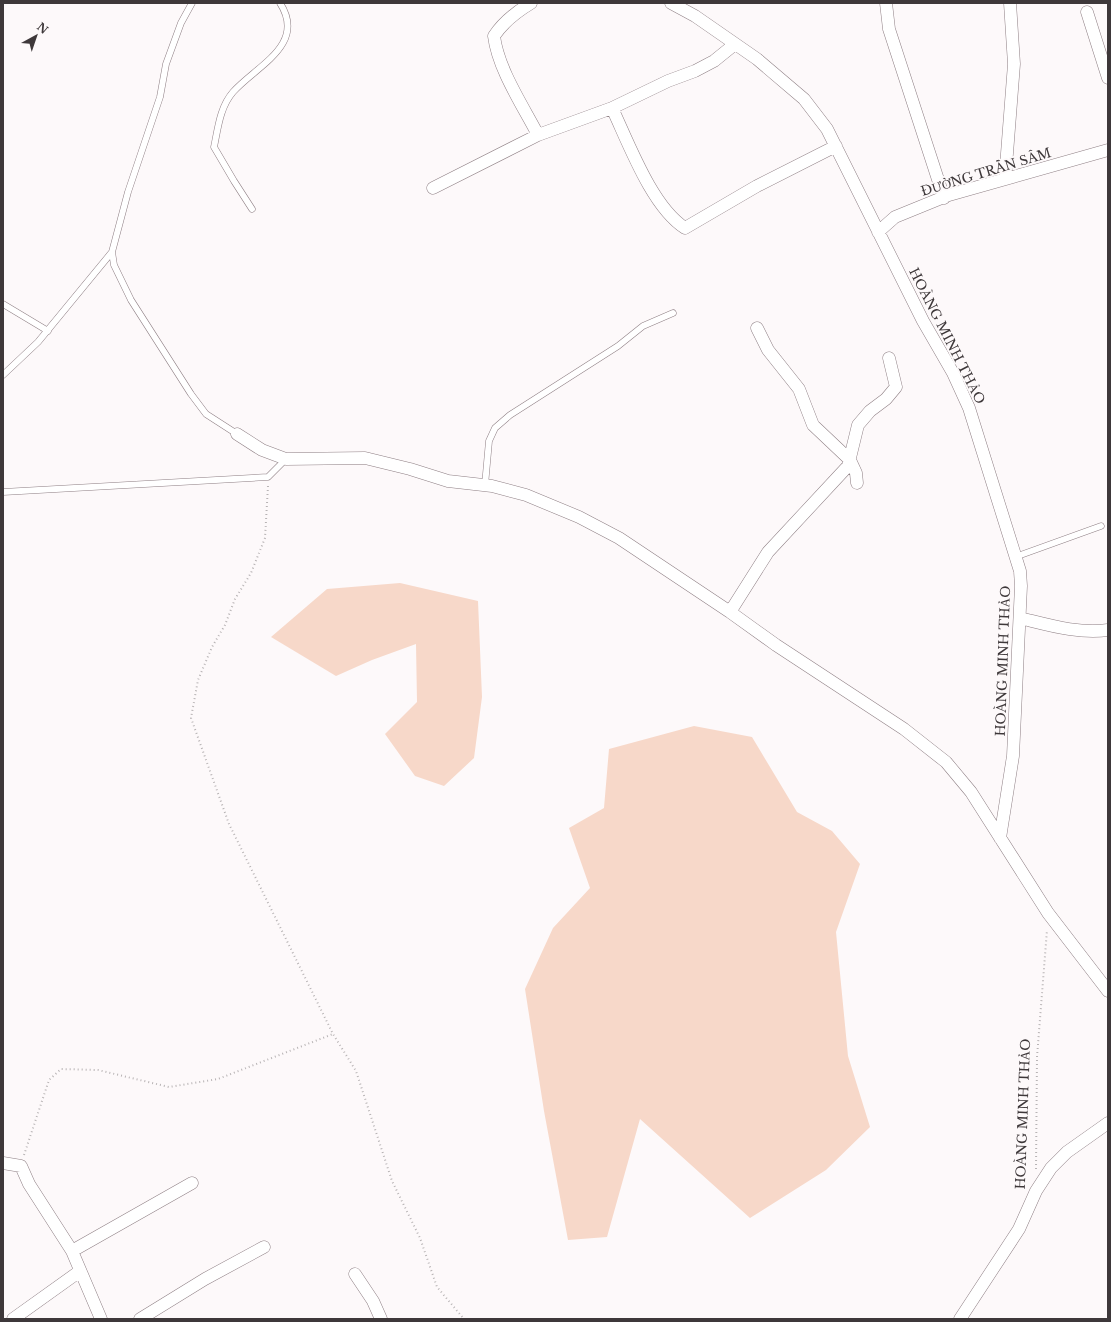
<svg xmlns="http://www.w3.org/2000/svg" width="1111" height="1322" viewBox="0 0 1111 1322" font-family="'Libre Baskerville',serif">
<rect width="100%" height="100%" fill="#fdf9fa"/>
<path fill="#f7d8c9" d="M400,583L478,601L482,697L474,758L444,786L415,776L385,734L417,702L416,644L372,660L336,676L271,637L327,589Z
M694,726L752,737L797,812L832,831L860,864L836,932L848,1056L870,1127L826,1170L750,1218L640,1119L607,1237L568,1240L544,1111L525,989L553,928L590,888L569,828L604,808L609,749Z"/>
<g fill="none" stroke-linecap="round" stroke-linejoin="round">
<g stroke="#8e7f84" stroke-width="7">
<path id="lane" d="M192,3L181,23L166,64L160,97L128,192L112,252L114,265L131,300L191,394L206,414L237,434
M252,209L234,181L214,147C218,128 220,107 233,92C256,66 307,45 280,3
M3,304L48,331
M3,375L38,342L112,252
M485,485L489,441L495,428L510,415L618,346L643,326L673,313
M3,492L268,477L286,459
M1015,557L1101,526"/>
</g>
<g stroke="#8e7f84" stroke-width="13">
<path id="street" d="M531,3C516,12 504,21 494,36C498,69 523,106 538,135
M671,3L695,16L757,59L804,99L827,129L923,321L953,373L969,408L1020,571L1021,586L1013,756L1000,838
M886,3L889,29L944,198
M1087,12L1108,78
M612,108C629,144 652,207 685,228L757,186L836,146
M1005,179L1014,64L1010,3
M433,188L538,135L612,108L668,81L695,71L714,61L735,44
M878,232L895,217L949,195L1108,150
M757,328L768,350L799,389L813,425L850,460L856,473L857,483
M237,434L262,450L286,459L365,458L410,469L448,481L492,486L526,495L579,517L619,538L730,612L776,645L904,729L946,762L971,792L1048,913L1108,991
M730,612L768,552L848,466L858,425L870,411L886,399L896,387L889,358
M1020,618C1049,625 1078,634 1108,630
M3,1163L21,1166L29,1184L72,1251L101,1319
M72,1251L192,1183
M355,1274L373,1301L381,1319
M13,1319L80,1271
M140,1319L205,1279L264,1247
M960,1319L1019,1229L1036,1191L1051,1168L1067,1152L1108,1123"/>
</g>
<path stroke="#b8b4b5" stroke-width="2" stroke-dasharray="1 3" stroke-linecap="butt" d="M268,486L265,538L251,573L235,599L225,625L212,647L198,680L191,718L229,824L333,1034L356,1071L392,1181L420,1238L437,1287L464,1319
M24,1155L49,1080L61,1069L98,1070L169,1087L218,1079L333,1034
M1036,1169L1037,1057L1047,930"/>
<use href="#lane" stroke="#fff" stroke-width="6"/>
<use href="#street" stroke="#fff" stroke-width="12"/>
</g>
<g text-anchor="middle" dominant-baseline="central" stroke-width="3.5" stroke-linejoin="round" paint-order="stroke">
<g font-size="13" fill="#3e383a" stroke="#fdf9fa">
<text transform="translate(986 172) rotate(-17)">ĐƯỜNG TRẦN SÂM</text>
<text transform="translate(947 336) rotate(63)">HOÀNG MINH THẢO</text>
<text transform="translate(1003 661) rotate(-88)">HOÀNG MINH THẢO</text>
<text transform="translate(1023 1114) rotate(-88)">HOÀNG MINH THẢO</text>
</g>
</g>
<rect width="1111" height="1322" fill="none" stroke="#3e383a" stroke-width="8"/>
<g transform="translate(36 36) rotate(40)" stroke="#fdf9fa" stroke-width="3" paint-order="stroke">
<path d="M0-3L7 15L0 10L-7 15Z" fill="#3e383a"/>
<text y="-6" font-size="11" font-weight="bold" text-anchor="middle" fill="#3e383a">N</text>
</g>
</svg>
